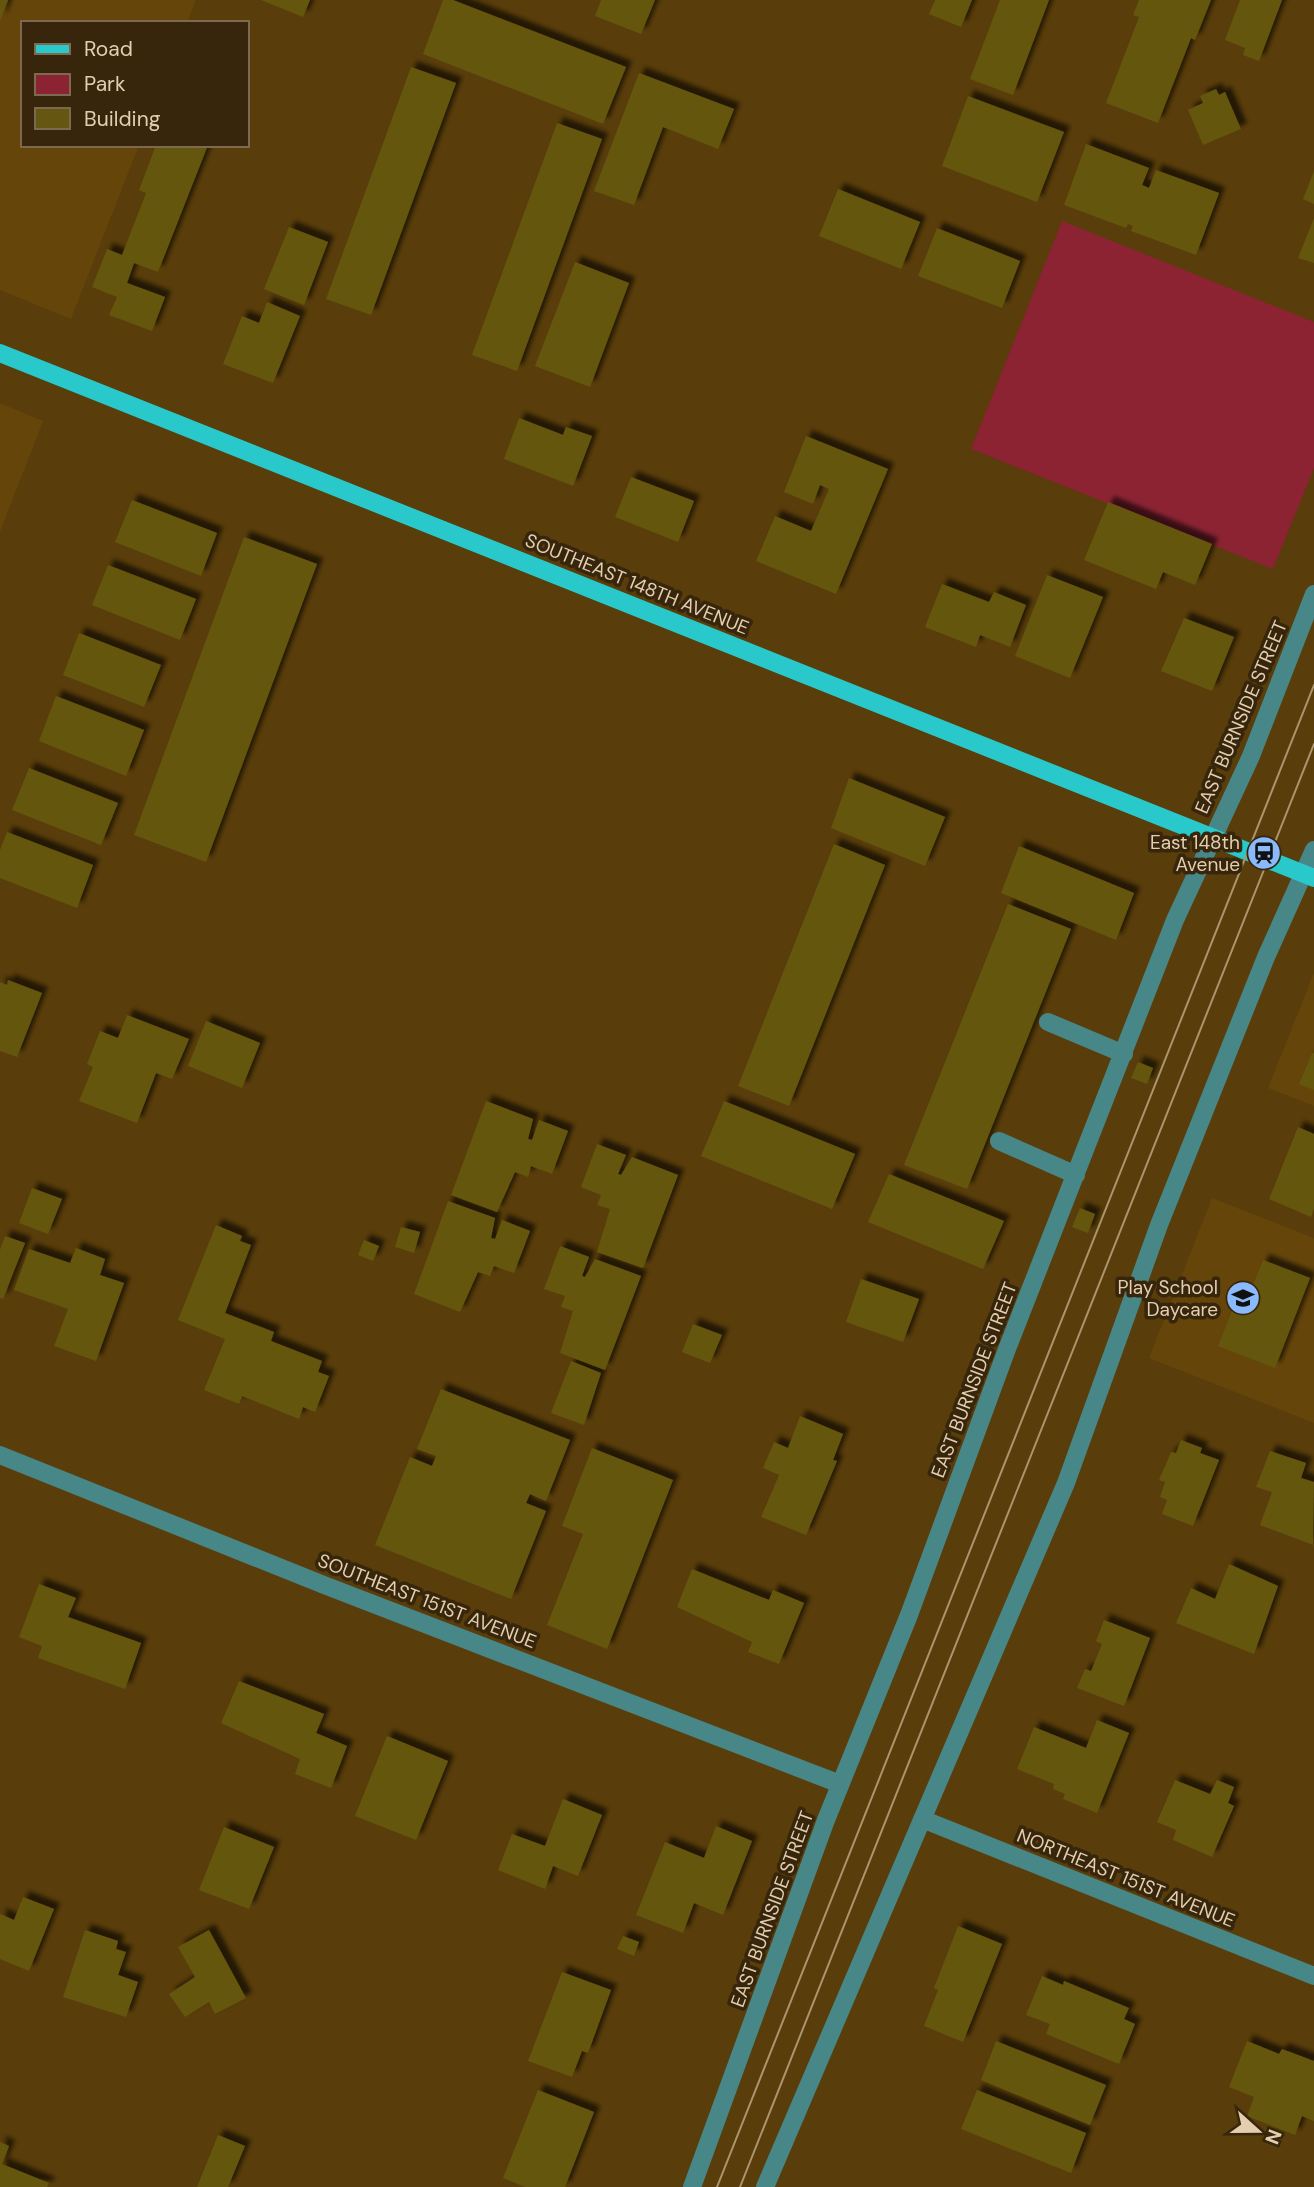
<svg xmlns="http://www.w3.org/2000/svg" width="1314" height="2187" viewBox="0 0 1314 2187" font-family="'DM Sans',sans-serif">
<defs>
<filter id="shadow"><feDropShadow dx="6" dy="-6" stdDeviation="2" flood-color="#0009"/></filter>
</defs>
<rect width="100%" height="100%" fill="#593d0a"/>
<path fill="#65450a" d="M0,0H196L187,23H23V145H139L71,319L0,290Z
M0,403L43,421L0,532Z
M1314,973V1106L1268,1088Z
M1212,1198L1314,1238V1423L1149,1358Z"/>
<path fill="#8b2333" d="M1062,221L1314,322V468L1273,569L971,449Z"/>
<path fill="#655611" filter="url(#shadow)" d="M0,0H8L0,21Z
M261,0H310L303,17Z
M443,0H453L626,67L603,124L423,54Z
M601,0H655L641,34L595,16Z
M935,0H972L961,27L929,14Z
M1000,0H1049L1013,95L970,79Z
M1139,0H1211L1195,40L1191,38L1158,123L1106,103L1139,17L1133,15Z
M1240,0H1282L1259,61L1243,55L1245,48L1225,40Z
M411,67L456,83L371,315L326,299Z
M639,73L734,109L718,149L663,127L634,205L594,191Z
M1216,89L1219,95L1225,92L1241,129L1203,145L1188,110L1203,103L1200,96Z
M968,96L1064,132L1037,202L942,166Z
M557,123L602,139L517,371L472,355Z
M1086,144L1149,168L1142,185L1149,188L1156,170L1219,193L1196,255L1131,231L1133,226L1128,224L1126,228L1064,205Z
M156,145H208L158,272L134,263L127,283L165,297L152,331L109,315L117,297L92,287L107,249L122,255L146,193L139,190Z
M1314,171V204L1303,199Z
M838,189L920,222L901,269L819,236Z
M1314,218V263L1298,258Z
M289,227L328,242L304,305L264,289Z
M937,228L1020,261L1002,308L918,276Z
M575,262L629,283L590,387L535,366Z
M267,302L300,316L273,383L223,364L242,316L259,323Z
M519,418L563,435L566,427L592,436L573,486L504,459Z
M806,436L888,469L836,594L756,561L775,516L811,531L829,489L820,485L813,504L784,492Z
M631,477L694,501L678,542L615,517Z
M132,500L217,533L201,576L115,542Z
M1108,502L1212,544L1195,585L1163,572L1156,589L1084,560Z
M244,537L317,564L206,862L134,835Z
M108,565L196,599L180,640L92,605Z
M1047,575L1103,597L1070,678L1015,656Z
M942,584L989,602L994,592L1026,605L1010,647L980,635L976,647L925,627Z
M1184,618L1234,637L1212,691L1161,671Z
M79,633L161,665L144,707L63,675Z
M56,696L144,730L126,776L39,741Z
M29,768L118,803L101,845L12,810Z
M849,778L945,817L925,866L831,828Z
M7,832L93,865L77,908L0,878V850Z
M834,844L885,865L789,1106L738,1086Z
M1019,846L1134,893L1116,940L1001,893Z
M1008,904L1071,929L967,1189L904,1165Z
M8,980L42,993L17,1057L0,1051V982L7,985Z
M127,1015L189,1039L172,1079L156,1073L137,1123L79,1101L93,1067L87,1064L100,1031L118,1038Z
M206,1021L260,1043L242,1088L188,1066Z
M1312,1053H1314V1090L1299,1084Z
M1138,1062L1153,1068L1147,1084L1131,1078Z
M486,1101L533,1119L528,1139L532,1140L539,1120L568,1131L552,1174L531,1166L528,1177L515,1172L497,1212L451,1195Z
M724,1101L855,1154L832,1209L701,1156Z
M1298,1127L1314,1134V1209L1311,1217L1269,1199Z
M597,1144L626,1155L618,1174L621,1175L632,1157L678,1175L643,1268L597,1252L610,1209L597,1205L601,1195L581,1187Z
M889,1174L1004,1221L983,1269L868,1222Z
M32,1188L62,1199L48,1234L19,1223Z
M448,1201L495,1218L491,1238L495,1239L502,1220L530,1231L514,1273L494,1266L490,1276L478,1272L460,1312L414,1294Z
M1080,1208L1095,1214L1088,1233L1072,1227Z
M216,1225L242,1236L240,1241L251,1245L225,1313L274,1332L271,1341L322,1361L318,1372L329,1376L315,1412L303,1407L299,1419L242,1396L239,1404L204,1390L225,1339L178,1320Z
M401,1227L420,1232L414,1253L395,1247Z
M5,1236L25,1243L3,1299L0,1298V1250Z
M364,1240L379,1246L373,1261L358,1255Z
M560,1246L589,1257L582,1276L585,1277L595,1259L641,1276L605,1370L560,1353L573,1311L561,1307L565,1296L544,1289Z
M76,1248L105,1259L100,1275L124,1283L96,1361L54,1346L68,1309L14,1290L29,1249L70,1263Z
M1263,1260L1310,1278L1275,1368L1218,1346L1232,1311L1241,1315Z
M861,1279L919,1299L903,1342L846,1322Z
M693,1324L722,1335L710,1363L682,1352Z
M571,1361L601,1373L584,1425L551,1413Z
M441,1389L570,1440L546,1501L530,1494L526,1503L546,1511L511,1599L375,1545L410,1457L432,1466L436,1456L417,1449Z
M800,1416L843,1434L833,1460L837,1461L806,1535L761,1517L779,1475L763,1468L774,1442L788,1448Z
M1181,1440L1202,1448L1200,1453L1219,1460L1193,1526L1162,1514L1167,1500L1160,1497L1165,1482L1159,1480L1171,1452L1176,1453Z
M592,1448L673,1480L607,1649L547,1625L583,1534L562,1526Z
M1270,1451L1306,1463L1301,1478L1314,1482L1313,1545L1260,1525L1272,1492L1256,1487Z
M1229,1564L1278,1586L1254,1654L1176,1623L1191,1588L1215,1599Z
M692,1569L769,1600L773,1590L804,1603L779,1664L748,1652L752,1642L677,1607Z
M39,1584L76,1598L68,1617L141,1643L125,1689L38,1658L42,1646L19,1637Z
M1104,1620L1150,1638L1124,1706L1077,1688L1085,1669L1091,1671L1102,1644L1096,1641Z
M239,1681L324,1714L316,1733L347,1746L331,1788L295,1774L300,1759L221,1723Z
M1097,1720L1129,1733L1097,1813L1063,1799L1065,1794L1053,1789L1054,1784L1017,1769L1034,1727L1086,1748Z
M387,1736L448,1761L416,1840L355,1816Z
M1175,1780L1210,1794L1217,1780L1234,1787L1228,1803L1234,1806L1212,1857L1173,1840L1176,1830L1157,1822Z
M563,1799L602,1815L578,1876L553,1866L545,1889L498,1870L512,1834L545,1846Z
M716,1826L752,1841L723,1915L694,1903L683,1933L636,1915L665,1842L704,1858Z
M224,1827L274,1847L249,1909L199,1890Z
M23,1897L54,1909L29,1971L0,1959V1914L14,1920Z
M958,1926L1002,1944L963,2042L924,2026L938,1990L934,1988Z
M85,1930L118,1941L116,1949L126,1952L118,1975L138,1982L126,2017L63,1997Z
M209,1930L246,1998L215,2014L209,2002L185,2017L169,1994L195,1977L178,1947Z
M623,1936L639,1942L634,1956L617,1949Z
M562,1972L611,1990L588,2053L582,2051L572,2077L528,2061Z
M1042,1976L1063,1985L1064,1981L1129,2008L1124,2019L1135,2024L1119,2064L1046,2034L1050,2024L1026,2015Z
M996,2041L1106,2085L1090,2125L981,2080Z
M1247,2041L1279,2054L1282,2049L1314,2061V2121L1302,2116L1295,2135L1247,2116L1254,2097L1229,2087Z
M538,2090L594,2112L565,2187H525L503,2178Z
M977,2090L1086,2133L1071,2173L961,2129Z
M218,2135L245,2146L228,2187H197Z
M0,2142L9,2146L2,2164L49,2183L47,2187H0Z"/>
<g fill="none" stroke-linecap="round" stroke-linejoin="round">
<path stroke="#488788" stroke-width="18" d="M1048,1022L1124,1054
M999,1141L1076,1175
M0,1455L324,1585L840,1784
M922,1819L1314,1976
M692,2187L826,1820L909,1615L1007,1349L1175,920L1251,756L1314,594
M765,2187L1066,1483L1159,1225L1266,957L1314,850"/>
<path stroke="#29c8cb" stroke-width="18" d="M0,353L1314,878"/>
<path stroke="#ac956e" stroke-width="2" d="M717,2187L1314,685
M740,2187L1314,744"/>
</g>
<defs>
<g id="station-disc" transform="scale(1.75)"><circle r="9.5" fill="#8abafc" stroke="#37260c"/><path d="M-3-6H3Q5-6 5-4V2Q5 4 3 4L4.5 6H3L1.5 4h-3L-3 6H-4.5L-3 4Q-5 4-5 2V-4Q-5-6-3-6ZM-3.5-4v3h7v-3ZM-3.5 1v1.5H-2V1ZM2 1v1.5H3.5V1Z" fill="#111"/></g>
<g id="school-disc" transform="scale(1.75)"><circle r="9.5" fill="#8abafc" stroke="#37260c"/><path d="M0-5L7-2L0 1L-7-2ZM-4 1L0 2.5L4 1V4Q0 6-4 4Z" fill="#111"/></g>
</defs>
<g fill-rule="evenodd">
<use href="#station-disc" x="1264" y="853"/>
<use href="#school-disc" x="1243" y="1298"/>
</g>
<g text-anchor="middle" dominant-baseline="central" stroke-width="7" stroke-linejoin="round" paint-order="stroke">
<g font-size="19" fill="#e3ceb0" stroke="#37260c">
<text transform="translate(637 584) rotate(22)">SOUTHEAST 148TH AVENUE</text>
<text transform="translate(1241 717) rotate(-67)">EAST BURNSIDE STREET</text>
<text transform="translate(974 1380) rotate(-69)">EAST BURNSIDE STREET</text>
<text transform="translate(427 1601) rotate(21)">SOUTHEAST 151ST AVENUE</text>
<text transform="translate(1126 1878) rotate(22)">NORTHEAST 151ST AVENUE</text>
<text transform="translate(772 1909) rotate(-70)">EAST BURNSIDE STREET</text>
</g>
<g font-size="19" fill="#e3ceb0" stroke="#37260c" text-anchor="end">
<text x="1240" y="842">East 148th<tspan x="1240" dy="22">Avenue</tspan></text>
<text x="1218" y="1287">Play School<tspan x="1218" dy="22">Daycare</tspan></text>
</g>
</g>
<rect x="21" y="21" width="228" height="126" fill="#37260c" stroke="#7c694e" stroke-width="2"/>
<rect x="35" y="44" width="35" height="10" fill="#29c8cb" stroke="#7c694e" stroke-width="2"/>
<text x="84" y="56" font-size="21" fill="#e3ceb0">Road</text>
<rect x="35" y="74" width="35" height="21" fill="#8b2333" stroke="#7c694e" stroke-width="2"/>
<text x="84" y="91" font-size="21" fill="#e3ceb0">Park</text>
<rect x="35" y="108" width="35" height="21" fill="#655611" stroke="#7c694e" stroke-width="2"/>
<text x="84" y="126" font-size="21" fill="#e3ceb0">Building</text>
<g transform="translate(1258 2131) rotate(111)" stroke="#37260c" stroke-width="5" paint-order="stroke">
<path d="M0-5L12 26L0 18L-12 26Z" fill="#e3ceb0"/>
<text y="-10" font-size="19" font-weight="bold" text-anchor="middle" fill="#e3ceb0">N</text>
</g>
</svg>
